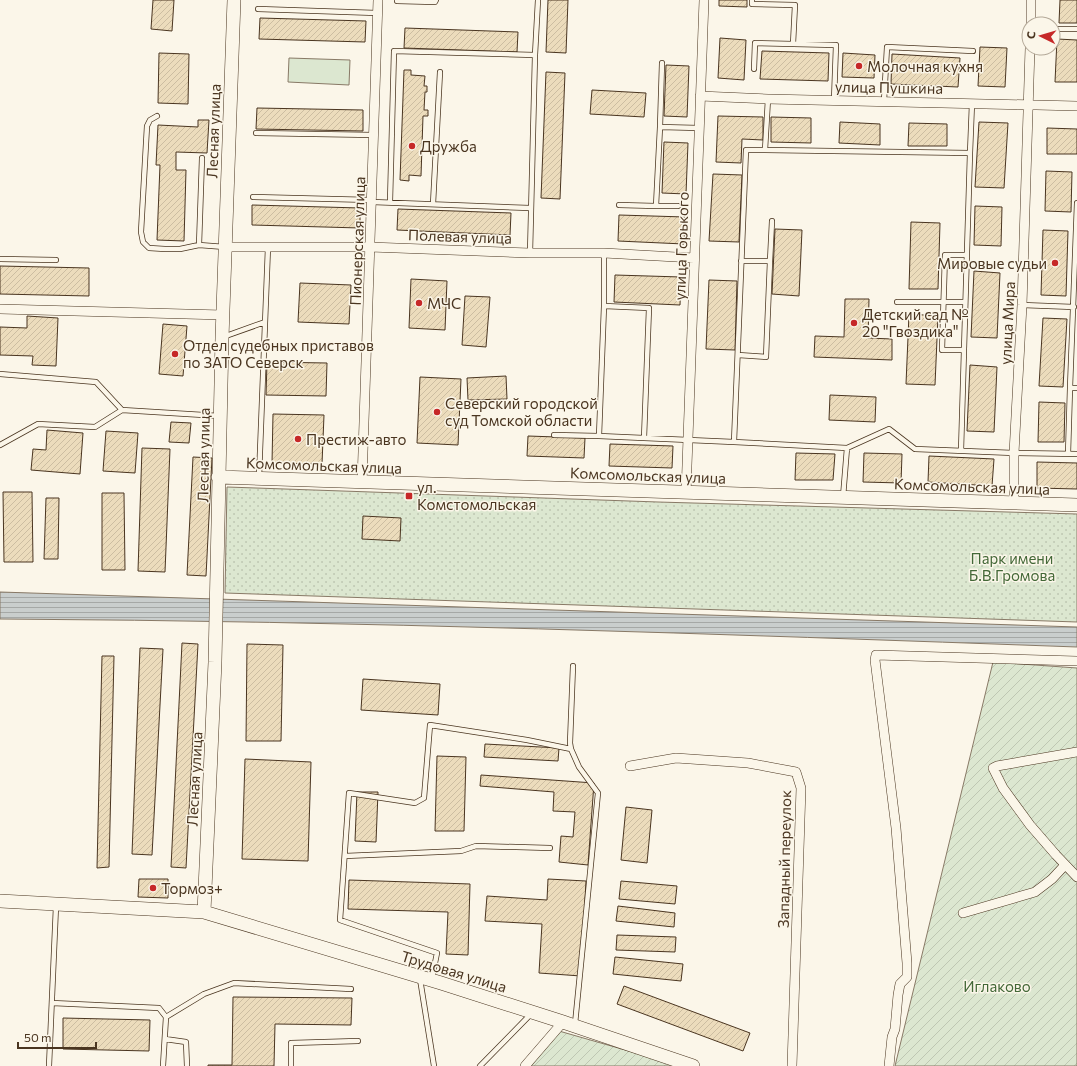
<svg xmlns="http://www.w3.org/2000/svg" width="1077" height="1066" viewBox="0 0 1077 1066" font-family="Commissioner,sans-serif">
<defs>
<pattern id="park-dots" width="8" height="8" patternUnits="userSpaceOnUse"><rect width="8" height="8" fill="#dce7d0"/><path d="M2 2h.1M6 6h.1" fill="none" stroke="#bec7b2" stroke-width="1.8" stroke-linecap="round"/></pattern>
<pattern id="garden-furrows" width="10" height="10" patternUnits="userSpaceOnUse"><rect width="10" height="10" fill="#dce7d0"/><path d="M-1 1l2-2M0 10L10 0M9 11l2-2" fill="none" stroke="#bec7b2"/></pattern>
<pattern id="water-rules" width="6" height="5" patternUnits="userSpaceOnUse"><rect width="6" height="5" fill="#c9cecd"/><path d="M0 2.5h6" fill="none" stroke="#a5a8a6"/></pattern>
<pattern id="building-hatch" width="6" height="6" patternUnits="userSpaceOnUse"><rect width="6" height="6" fill="#ecdcbc"/><path d="M-1 1l2-2M0 6l6-6M5 7l2-2" fill="none" stroke="#ccbda1"/></pattern>
</defs>
<rect width="100%" height="100%" fill="#fbf6e9"/>
<path fill="url(#park-dots)" stroke="#887966" d="M227,487L658,502L1077,514V622L225,593Z"/>
<path fill="url(#garden-furrows)" stroke="#887966" d="M993,662L1077,668V1066H895Z
M552,1029L681,1066H523Z"/>
<path fill="#dce7d0" stroke="#887966" d="M289,58L350,60L349,85L288,82Z"/>
<path fill="url(#water-rules)" stroke="#887966" d="M0,592L1077,627V647C718,634 359,621 0,619Z"/>
<path fill="url(#building-hatch)" stroke="#4a3520" d="M153,0H174L172,31L151,29Z
M548,0H568L566,53L546,52Z
M719,0H747V7L719,6Z
M1060,0H1077V23H1059Z
M260,18L366,21L365,42L259,39Z
M405,28L518,32L517,52L404,48Z
M720,38L746,40L744,80L718,78Z
M1057,39L1077,40V82H1055Z
M980,47L1007,48L1005,87L978,86Z
M762,51L829,53L828,81L760,79Z
M159,53L189,54L188,104L158,103Z
M843,53L875,55L874,78L842,77Z
M892,54L960,58L958,87L891,84Z
M666,65L689,66L687,117L664,116Z
M404,70H411V75L425,76L424,86H427V92H425L424,110H428V116H423L421,176L409,175V181L400,180Z
M546,72L565,73L560,199L541,198Z
M592,90L646,93L644,117L590,114Z
M257,108L363,110V131L256,129Z
M718,116L763,117V140L742,139L741,163L716,162Z
M771,117L811,118V143L771,142Z
M198,120H209L207,153L176,152V170H186L184,241L157,240L160,165H156L158,125L198,127Z
M840,122L880,124V145L839,143Z
M979,122L1008,123L1004,188L975,187Z
M909,123L947,124V146H908Z
M1047,128L1077,129V154H1047Z
M664,142L688,143L686,194L662,193Z
M1046,171L1072,172L1071,212L1045,211Z
M713,174L742,175L739,242L709,241Z
M252,205L360,208V228L252,225Z
M975,206L1002,207L1001,246L974,245Z
M398,209L511,213L510,235L397,230Z
M619,215L685,217L684,244L618,241Z
M911,222L940,223L938,289H909Z
M775,229L802,230L799,296L772,294Z
M1043,230L1068,231L1066,296L1041,295Z
M0,266L89,268V296L0,294Z
M974,271L1000,273L997,338L971,337Z
M615,275L681,277L680,305L614,302Z
M411,279L447,281L445,330L409,328Z
M709,280L737,281L735,350L706,349Z
M300,283L351,285L349,324L298,322Z
M465,296L490,297L486,347L462,345Z
M845,299H869L868,338L892,339V360L814,357L815,336L844,337Z
M909,314L938,316L935,385L906,384Z
M27,316L58,318L56,366L32,365L33,356L0,355V327L27,328Z
M1043,318L1067,319L1063,387L1039,386Z
M163,324L187,326L183,376L159,374Z
M267,362L327,363L326,396L266,395Z
M970,365L997,367L994,432L967,431Z
M506,376L507,399L468,400L467,378Z
M420,377L461,379L458,445L417,443Z
M830,395L876,397L875,422L829,420Z
M1039,402L1065,403L1064,442H1038Z
M273,414L324,415L322,464L272,463Z
M171,422L191,423L189,443L169,442Z
M47,430L83,433L80,474L31,470L33,449L46,450Z
M106,431L138,433L135,473L103,471Z
M528,436L585,438L584,458L527,456Z
M610,444L673,446L672,468L609,466Z
M142,448L170,449L165,572L138,571Z
M796,453L835,454L833,480H795Z
M864,453L902,454L901,483L863,482Z
M929,456L994,459L992,486L928,482Z
M193,457L212,458L206,576L187,575Z
M1037,462L1077,463V489L1037,488Z
M3,492H32L33,562H4Z
M102,493H124L125,570H102Z
M46,498H59L58,559H44Z
M363,516L401,518L400,541L362,539Z
M182,643L198,644L186,868L171,867Z
M247,644L283,645L281,741H246Z
M140,648L163,649L152,855L132,854Z
M102,656H114L109,867L97,868Z
M363,679L440,684L438,715L361,710Z
M485,744L559,748L558,761L484,757Z
M437,756L466,757L464,831H435Z
M245,759L311,762L308,861L242,859Z
M481,775L594,783L588,865L559,862L561,836L573,837L575,812L553,811L554,792L480,786Z
M357,792H378L376,842L355,841Z
M626,807L652,810L647,863L621,860Z
M139,879H168V898L138,897Z
M548,879L586,881L581,976L539,973L542,924L485,921L487,896L547,900Z
M349,880L470,884L468,955L446,954L448,912L348,909Z
M621,881L677,886L675,904L619,899Z
M618,906L675,913L674,927L616,921Z
M617,935L676,937L675,952L616,950Z
M615,957L683,964L681,981L613,974Z
M624,986L750,1033L743,1051L617,1004Z
M233,997L352,998L351,1025L275,1024L274,1066H208V1065H232Z
M63,1018L150,1020L149,1051L63,1049Z"/>
<g fill="none" stroke-linecap="round" stroke-linejoin="round">
<g stroke="#4a3520" stroke-width="6">
<path id="lane" d="M397,0V1L435,2L436,0
M752,0V4L795,5L793,44
M258,9L377,13
M1053,29H1077
M754,69L755,43L836,45L834,100
M884,101L887,47L973,51
M157,116L150,120L147,126L141,232L143,242L149,248L165,249H180L199,245L225,247
M660,127L662,63
M256,133L374,135
M765,150L970,153L972,103
M253,197L371,200
M372,202L530,208
M390,202L394,51L535,55L538,0
M433,204L440,72
M619,205L656,206L660,127L699,128
M656,206H678
M199,245L202,158
M530,253L535,55
M966,255H945L942,350H964L970,153
M0,259L56,260
M770,261L772,221
M897,302H965
M1022,305L1074,307
M604,306V253
M223,337L265,322
M738,355L766,357L770,261H741
M0,374L96,382L122,410L220,416
M1070,388L1077,203
M554,435L599,436
M644,438L649,308L604,306L599,436L734,442L847,448
M734,442L746,150H765L768,99
M0,445L38,424L95,427L122,410
M961,451L964,350
M1068,454L1070,388H1077
M259,477L268,247
M843,497L847,448L889,429L915,449L1014,453L1077,454
M571,749L579,767L598,793L575,1024
M345,856L461,851L476,846L550,848
M432,978L437,953L340,920L349,793L415,803L424,798L430,725L527,740L571,749L570,743L573,666
M420,979L434,1066
M52,1003L159,1008L166,1017L163,1066
M166,1017L204,994L234,983L351,989
M165,1039L186,1042L187,1066
M49,1066L56,906
M291,1066V1043L358,1041
M480,1066L532,1013"/>
</g>
<g stroke="#4a3520" stroke-width="10">
<path id="street" d="M1031,24V0
M700,96L768,99L1077,106
M225,247H370L530,253H604L694,258
M0,309L223,315
M362,482L378,0
M686,493L704,0
M1014,504V453L1022,305L1030,48
M1077,752L997,766L993,768L1003,788L1030,825L1056,855L1077,877
M630,766L676,758L748,763L796,772L801,788L792,1066
M963,913L1035,892L1052,879L1065,865
M525,1066L563,1022
M889,1066L892,1037L895,1029L898,995L900,984L907,977V963L896,828L875,660L876,655L1077,661"/>
</g>
<g stroke="#4a3520" stroke-width="14">
<path id="secondary" d="M218,477L1077,505
M0,901L204,912L441,983L563,1022L693,1066
M204,912L215,662L222,338L234,0"/>
</g>
<use href="#lane" stroke="#fbf6e9" stroke-width="4.5"/>
<use href="#street" stroke="#fbf6e9" stroke-width="9"/>
<use href="#secondary" stroke="#fbf6e9" stroke-width="13"/>
</g>
<g fill="#c62828" stroke="#fbf6e9" stroke-width="1.5">
<circle cx="859" cy="66" r="4"/>
<circle cx="412" cy="146" r="4"/>
<circle cx="1055" cy="263" r="4"/>
<circle cx="419" cy="303" r="4"/>
<circle cx="854" cy="323" r="4"/>
<circle cx="175" cy="354" r="4"/>
<circle cx="437" cy="412" r="4"/>
<circle cx="298" cy="439" r="4"/>
<rect x="405" y="492" width="8" height="8" rx="2"/>
<circle cx="153" cy="888" r="4"/>
</g>
<g text-anchor="middle" dominant-baseline="central" stroke-width="3" stroke-linejoin="round" paint-order="stroke">
<g font-size="15" fill="#4a3520" stroke="#fbf6e9" text-anchor="start">
<text x="867" y="66">Молочная кухня</text>
<text x="420" y="146">Дружба</text>
<text x="1047" y="263" text-anchor="end">Мировые судьи</text>
<text x="427" y="303">МЧС</text>
<text x="862" y="314">Детский сад №<tspan x="862" dy="17">20 "Гвоздика"</tspan></text>
<text x="183" y="345">Отдел судебных приставов<tspan x="183" dy="17">по ЗАТО Северск</tspan></text>
<text x="445" y="403">Северский городской<tspan x="445" dy="17">суд Томской области</tspan></text>
<text x="306" y="439">Престиж-авто</text>
<text x="417" y="487">ул.<tspan x="417" dy="17">Комстомольская</tspan></text>
<text x="161" y="888">Тормоз+</text>
</g>
<g font-size="15" fill="#4a3520" stroke="#fbf6e9">
<text transform="translate(889 87) rotate(1)">улица Пушкина</text>
<text transform="translate(213 131) rotate(-88)">Лесная улица</text>
<text transform="translate(460 236) rotate(2)">Полевая улица</text>
<text transform="translate(357 241) rotate(-88)">Пионерская улица</text>
<text transform="translate(681 246) rotate(-88)">улица Горького</text>
<text transform="translate(1007 323) rotate(-87)">улица Мира</text>
<text transform="translate(203 455) rotate(-89)">Лесная улица</text>
<text transform="translate(324 465) rotate(2)">Комсомольская улица</text>
<text transform="translate(648 475) rotate(2)">Комсомольская улица</text>
<text transform="translate(972 486) rotate(2)">Комсомольская улица</text>
<text transform="translate(194 779) rotate(-87)">Лесная улица</text>
<text transform="translate(784 859) rotate(-89)">Западный переулок</text>
<text transform="translate(454 971) rotate(17)">Трудовая улица</text>
</g>
<g font-size="15" fill="#436837" stroke="#fbf6e9">
<text x="1012" y="558">Парк имени<tspan x="1012" dy="17">Б.В.Громова</tspan></text>
<text x="997" y="986">Иглаково</text>
</g>
</g>
<g transform="translate(1041 36) rotate(275)"><circle r="19" fill="#fbf6e9" stroke="#b4a999"/>
<path d="M0-3L7 15L0 10L-7 15Z" fill="#c62828"/>
<text y="-6" font-size="11" font-weight="bold" text-anchor="middle" fill="#4a3520">С</text>
</g>
<path d="M18 1042v6h78v-6" fill="none" stroke="#4a3520" stroke-width="2"/>
<text x="24" y="1042" font-size="12" fill="#4a3520" stroke="#fbf6e9" stroke-width="3" paint-order="stroke">50 m</text>
</svg>
